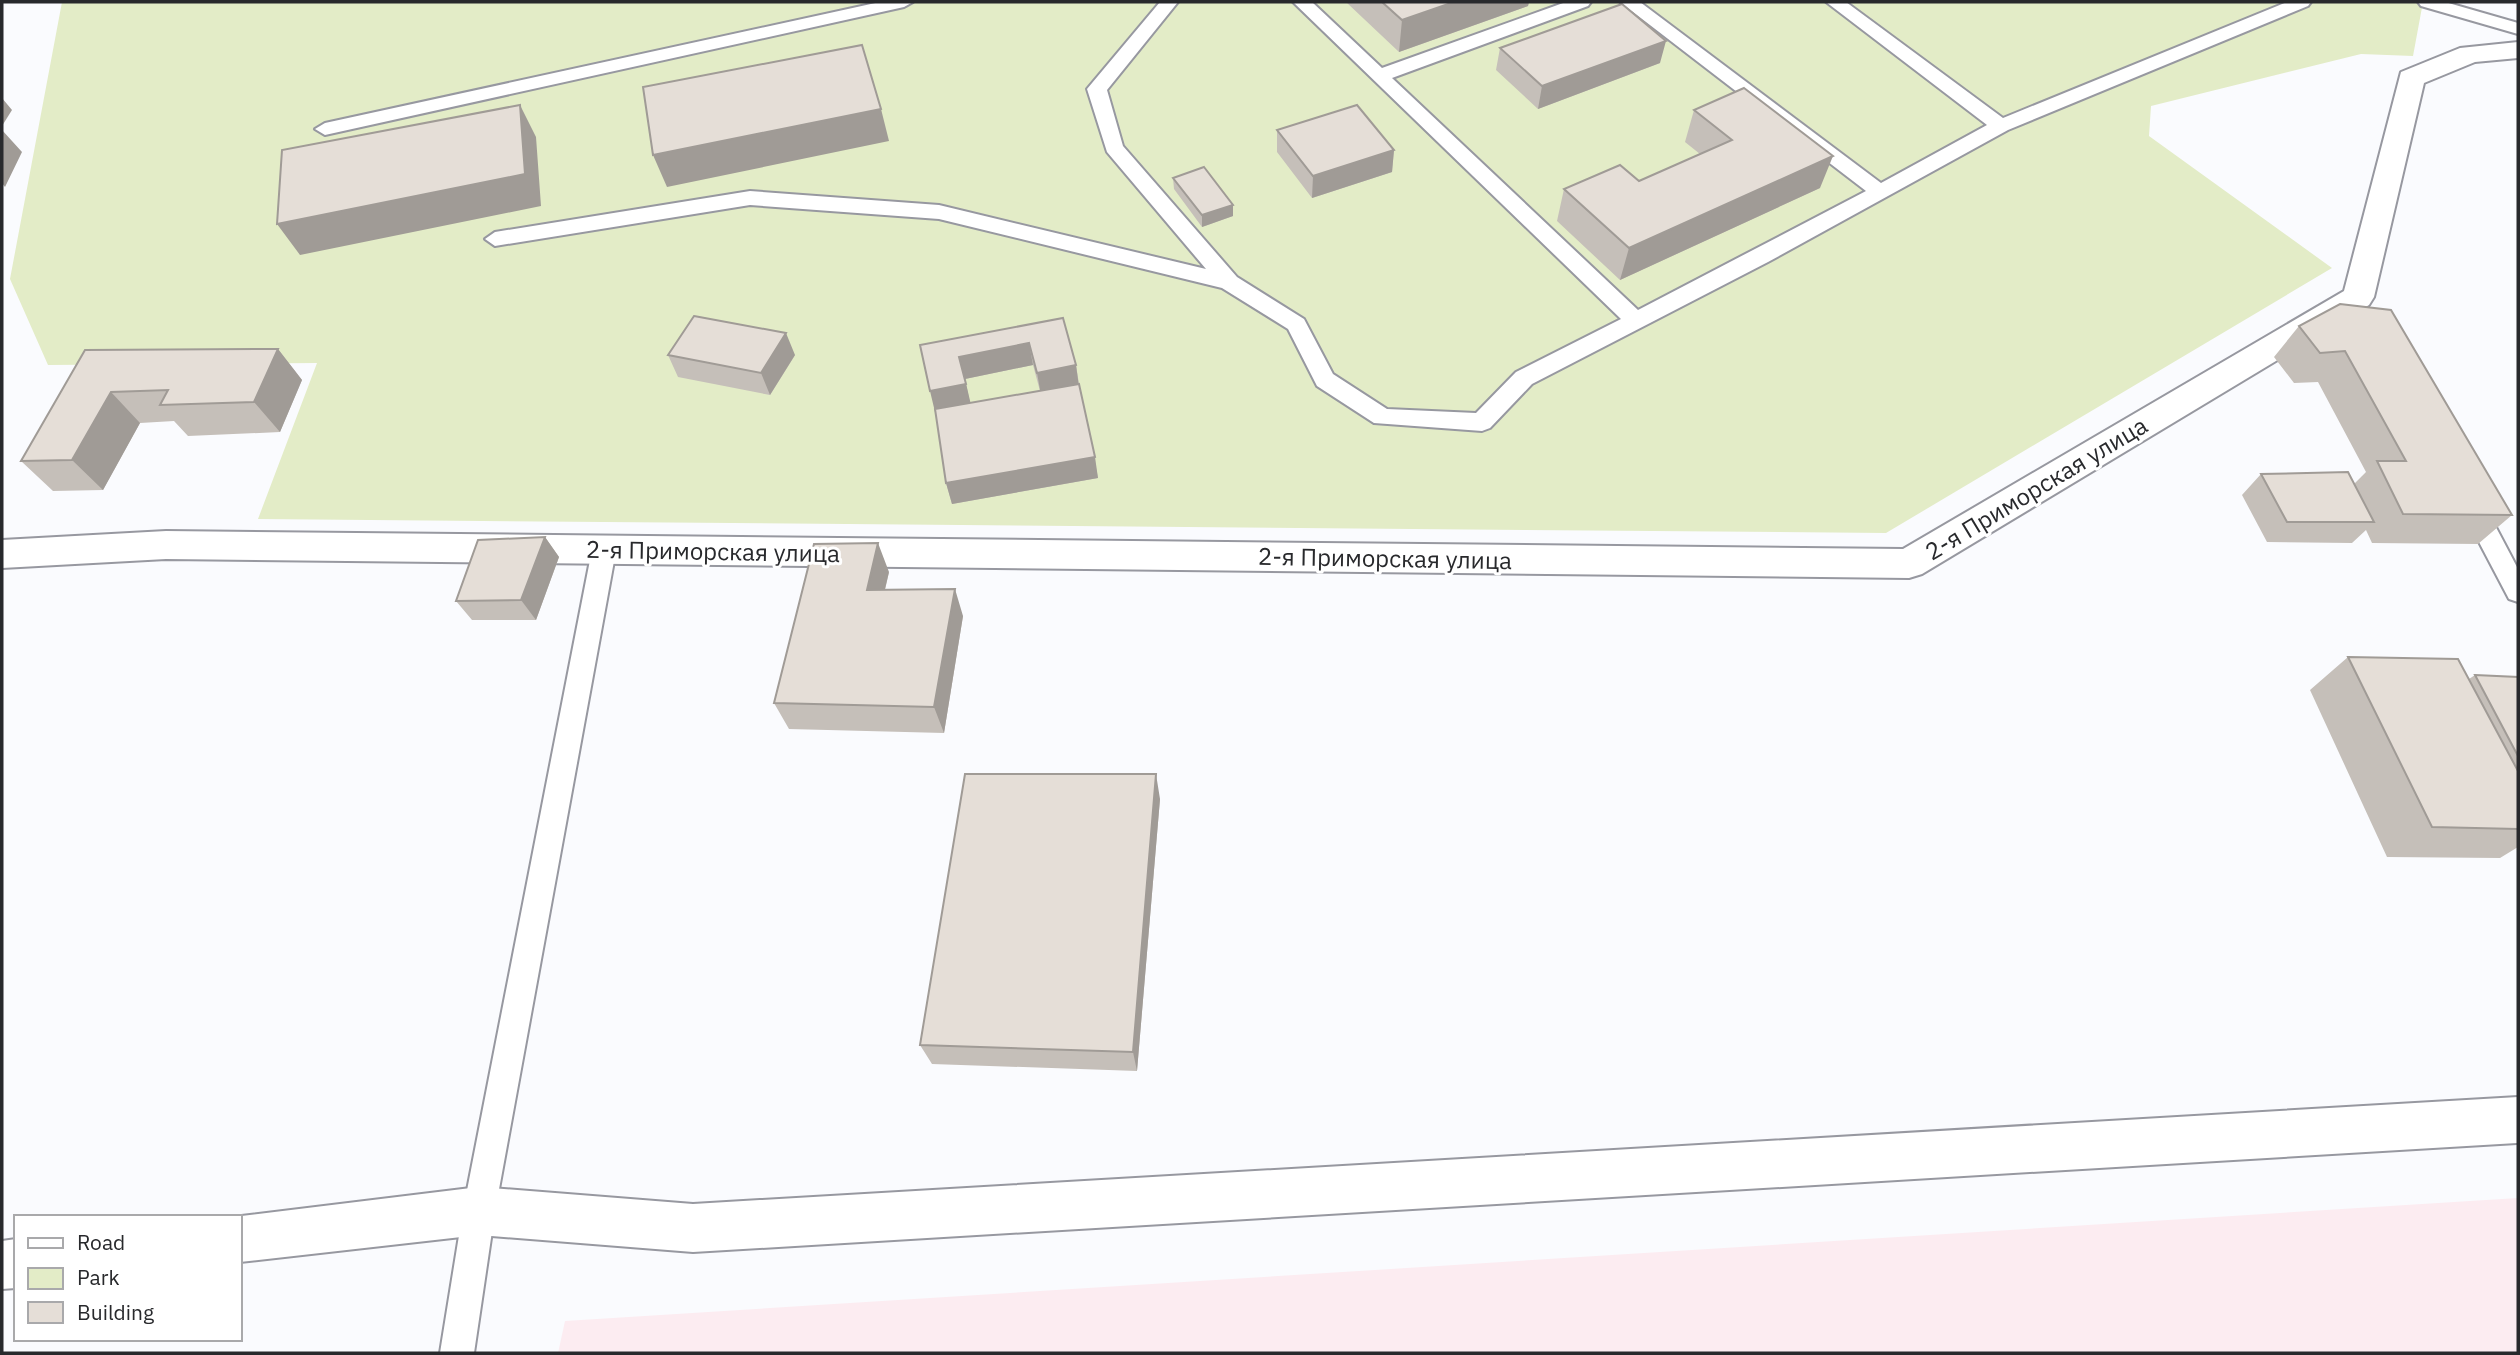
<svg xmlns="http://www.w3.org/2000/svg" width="2520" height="1355" viewBox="0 0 2520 1355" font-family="'IBM Plex Sans',sans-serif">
<rect width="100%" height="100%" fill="#fafbfe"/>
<path fill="#fcecf1" d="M2518,1198V1353H558L565,1321Z"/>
<path fill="#e3ecc7" d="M62,2H2423L2413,56L2361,54L2151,106L2149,136L2332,268L1886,533L258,519L317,363L48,365L10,279Z"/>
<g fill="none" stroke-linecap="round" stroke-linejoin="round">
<g stroke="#9798a0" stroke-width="4">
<path id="lane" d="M880,2H913L904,7L325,135L315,129L325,123Z
M1160,2H1178L1107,90L1123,146L1237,277L1304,319L1333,374L1387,409L1476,413L1516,372L1621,319L1293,2H1312L1382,68L1566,2H1591L1588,6L1392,78L1638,310L1866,191L1620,2H1640L1881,183L1987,125L1826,2H1846L2003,118L2287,2H2311L2308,6L2008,130L1768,262L1532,384L1490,428L1482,431L1374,423L1317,386L1288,329L1222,288L939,219L750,205L495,246L485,239L495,232L750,191L939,205L1206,269L1107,152L1087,89Z
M2418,2H2445L2518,23V34L2421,6Z
M2471,495L2480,497L2518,569V602L2509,599L2459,504L2462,497Z
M604,540L613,543L616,550L495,1211L474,1353H440L463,1211L592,550L595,543Z"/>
</g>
<g stroke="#9798a0" stroke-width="4">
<path id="street" d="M2518,42V58L2475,62L2424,83L2374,297L2369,305L1922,574L1909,578L166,559L2,568V540L166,531L1903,549L2344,291L2401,72L2460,48Z
M2518,1097L2517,1143L693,1252L479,1235L240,1262V1217H233L479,1187L693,1204Z
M16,1239V1288L2,1289V1241Z"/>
</g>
<use href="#lane" fill="#fff" fill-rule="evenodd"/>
<use href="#street" fill="#fff" fill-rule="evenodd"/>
</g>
<path fill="#c5bfb9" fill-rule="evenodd" d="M1346,2H1529L1528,6L1399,52Z
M1500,48L1660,63L1538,109L1496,70Z
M1694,110L1820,188L1620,280L1557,221L1564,189L1639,181L1700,154L1685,142Z
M1277,130L1394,150L1392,172L1312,198L1277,152Z
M1173,178L1233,216L1202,227L1174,189Z
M2340,304L2512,515L2478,544L2372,543L2366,530L2352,543L2267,542L2242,495L2261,474L2354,484L2366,472L2318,382L2294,383L2274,357L2299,326Z
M1063,318L1076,365L1079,384L1098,478L952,504L946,483L936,412L920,345ZM1033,365L1040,391L970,403L965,379Z
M278,349L302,380L280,432L188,436L174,421L140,423L103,490L53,491L21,461L85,350Z
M668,355H795L770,395L678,377Z
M545,537L559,557L536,620H472L456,601Z
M889,572L885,590L963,616L944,733L789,729L774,703Z
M2348,657L2469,679L2475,675L2518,677V847L2500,858L2387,857L2310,690Z
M1160,799L1137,1071L932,1064L920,1045Z"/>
<path fill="#a09b96" d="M1454,2H1529L1528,6L1399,52L1402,20Z
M1666,41L1660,63L1538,109L1542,86Z
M2,98L12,110L2,126Z
M520,105L536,137L541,206L300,255L277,224Z
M881,109L889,141L667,187L653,155Z
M2,130L22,152L5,187L2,183Z
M1394,150L1392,172L1312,198L1313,176Z
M1833,156L1820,188L1620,280L1629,248Z
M1233,205V216L1202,227V215Z
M786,333L795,355L770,395L761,373Z
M1029,343L1033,365L965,379L971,405L935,412L930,391L959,357Z
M278,349L302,380L280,432L254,402Z
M1076,365L1079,387L1041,395L1037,373Z
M111,392L140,423L103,490L72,460Z
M1095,457L1098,478L952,504L946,483Z
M545,537L559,557L536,620L521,600Z
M878,543L889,572L878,618L867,590Z
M955,589L963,616L944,733L934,707Z
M1156,774L1160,799L1137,1071L1133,1052Z"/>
<path fill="#e5ded7" stroke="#a09b96" stroke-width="2" d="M1382,2H1454L1402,20Z
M1622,4L1666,41L1542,86L1500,48Z
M862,45L881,109L653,155L643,87Z
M1744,88L1833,156L1629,248L1564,189L1620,165L1639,181L1732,140L1694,110Z
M520,105L525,174L277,224L282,150Z
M1357,105L1394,150L1313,176L1277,130Z
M1204,167L1233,205L1202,215L1173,178Z
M2340,304L2391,310L2512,515L2403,514L2377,461H2406L2345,351L2320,353L2299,326Z
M694,316L786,333L761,373L668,355Z
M1063,318L1076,365L1037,373L1029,343L959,357L966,384L930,391L920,345Z
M278,349L254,402L160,405L168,390L111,392L72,460L21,461L85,350Z
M1079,384L1095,457L946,483L935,409Z
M2348,472L2374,522H2287L2261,474Z
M545,537L521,600L456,601L478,540Z
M878,543L867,590L955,589L934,707L774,703L814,544Z
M2348,657L2458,659L2518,771V829L2432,827Z
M2475,675L2518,677V756Z
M965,774H1156L1133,1052L920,1045Z"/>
<g text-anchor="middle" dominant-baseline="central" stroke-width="6" stroke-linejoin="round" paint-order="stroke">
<g font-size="24" fill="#28292c" stroke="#fff">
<text transform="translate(2036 488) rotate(-31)">2-я Приморская улица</text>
<text transform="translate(713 551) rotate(1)">2-я Приморская улица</text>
<text transform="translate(1385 558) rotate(1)">2-я Приморская улица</text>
</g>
</g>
<rect width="2520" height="1355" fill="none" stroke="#28292c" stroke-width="7"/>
<rect x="14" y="1215" width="228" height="126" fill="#ffffff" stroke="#a9a9ab" stroke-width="2"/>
<rect x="28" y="1238" width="35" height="10" fill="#ffffff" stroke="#a9a9ab" stroke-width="2"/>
<text x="77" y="1250" font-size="21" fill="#28292c">Road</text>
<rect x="28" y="1268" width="35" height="21" fill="#e3ecc7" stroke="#a9a9ab" stroke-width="2"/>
<text x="77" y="1285" font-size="21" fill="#28292c">Park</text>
<rect x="28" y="1302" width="35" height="21" fill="#e5ded7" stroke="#a9a9ab" stroke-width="2"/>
<text x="77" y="1320" font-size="21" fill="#28292c">Building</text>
</svg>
